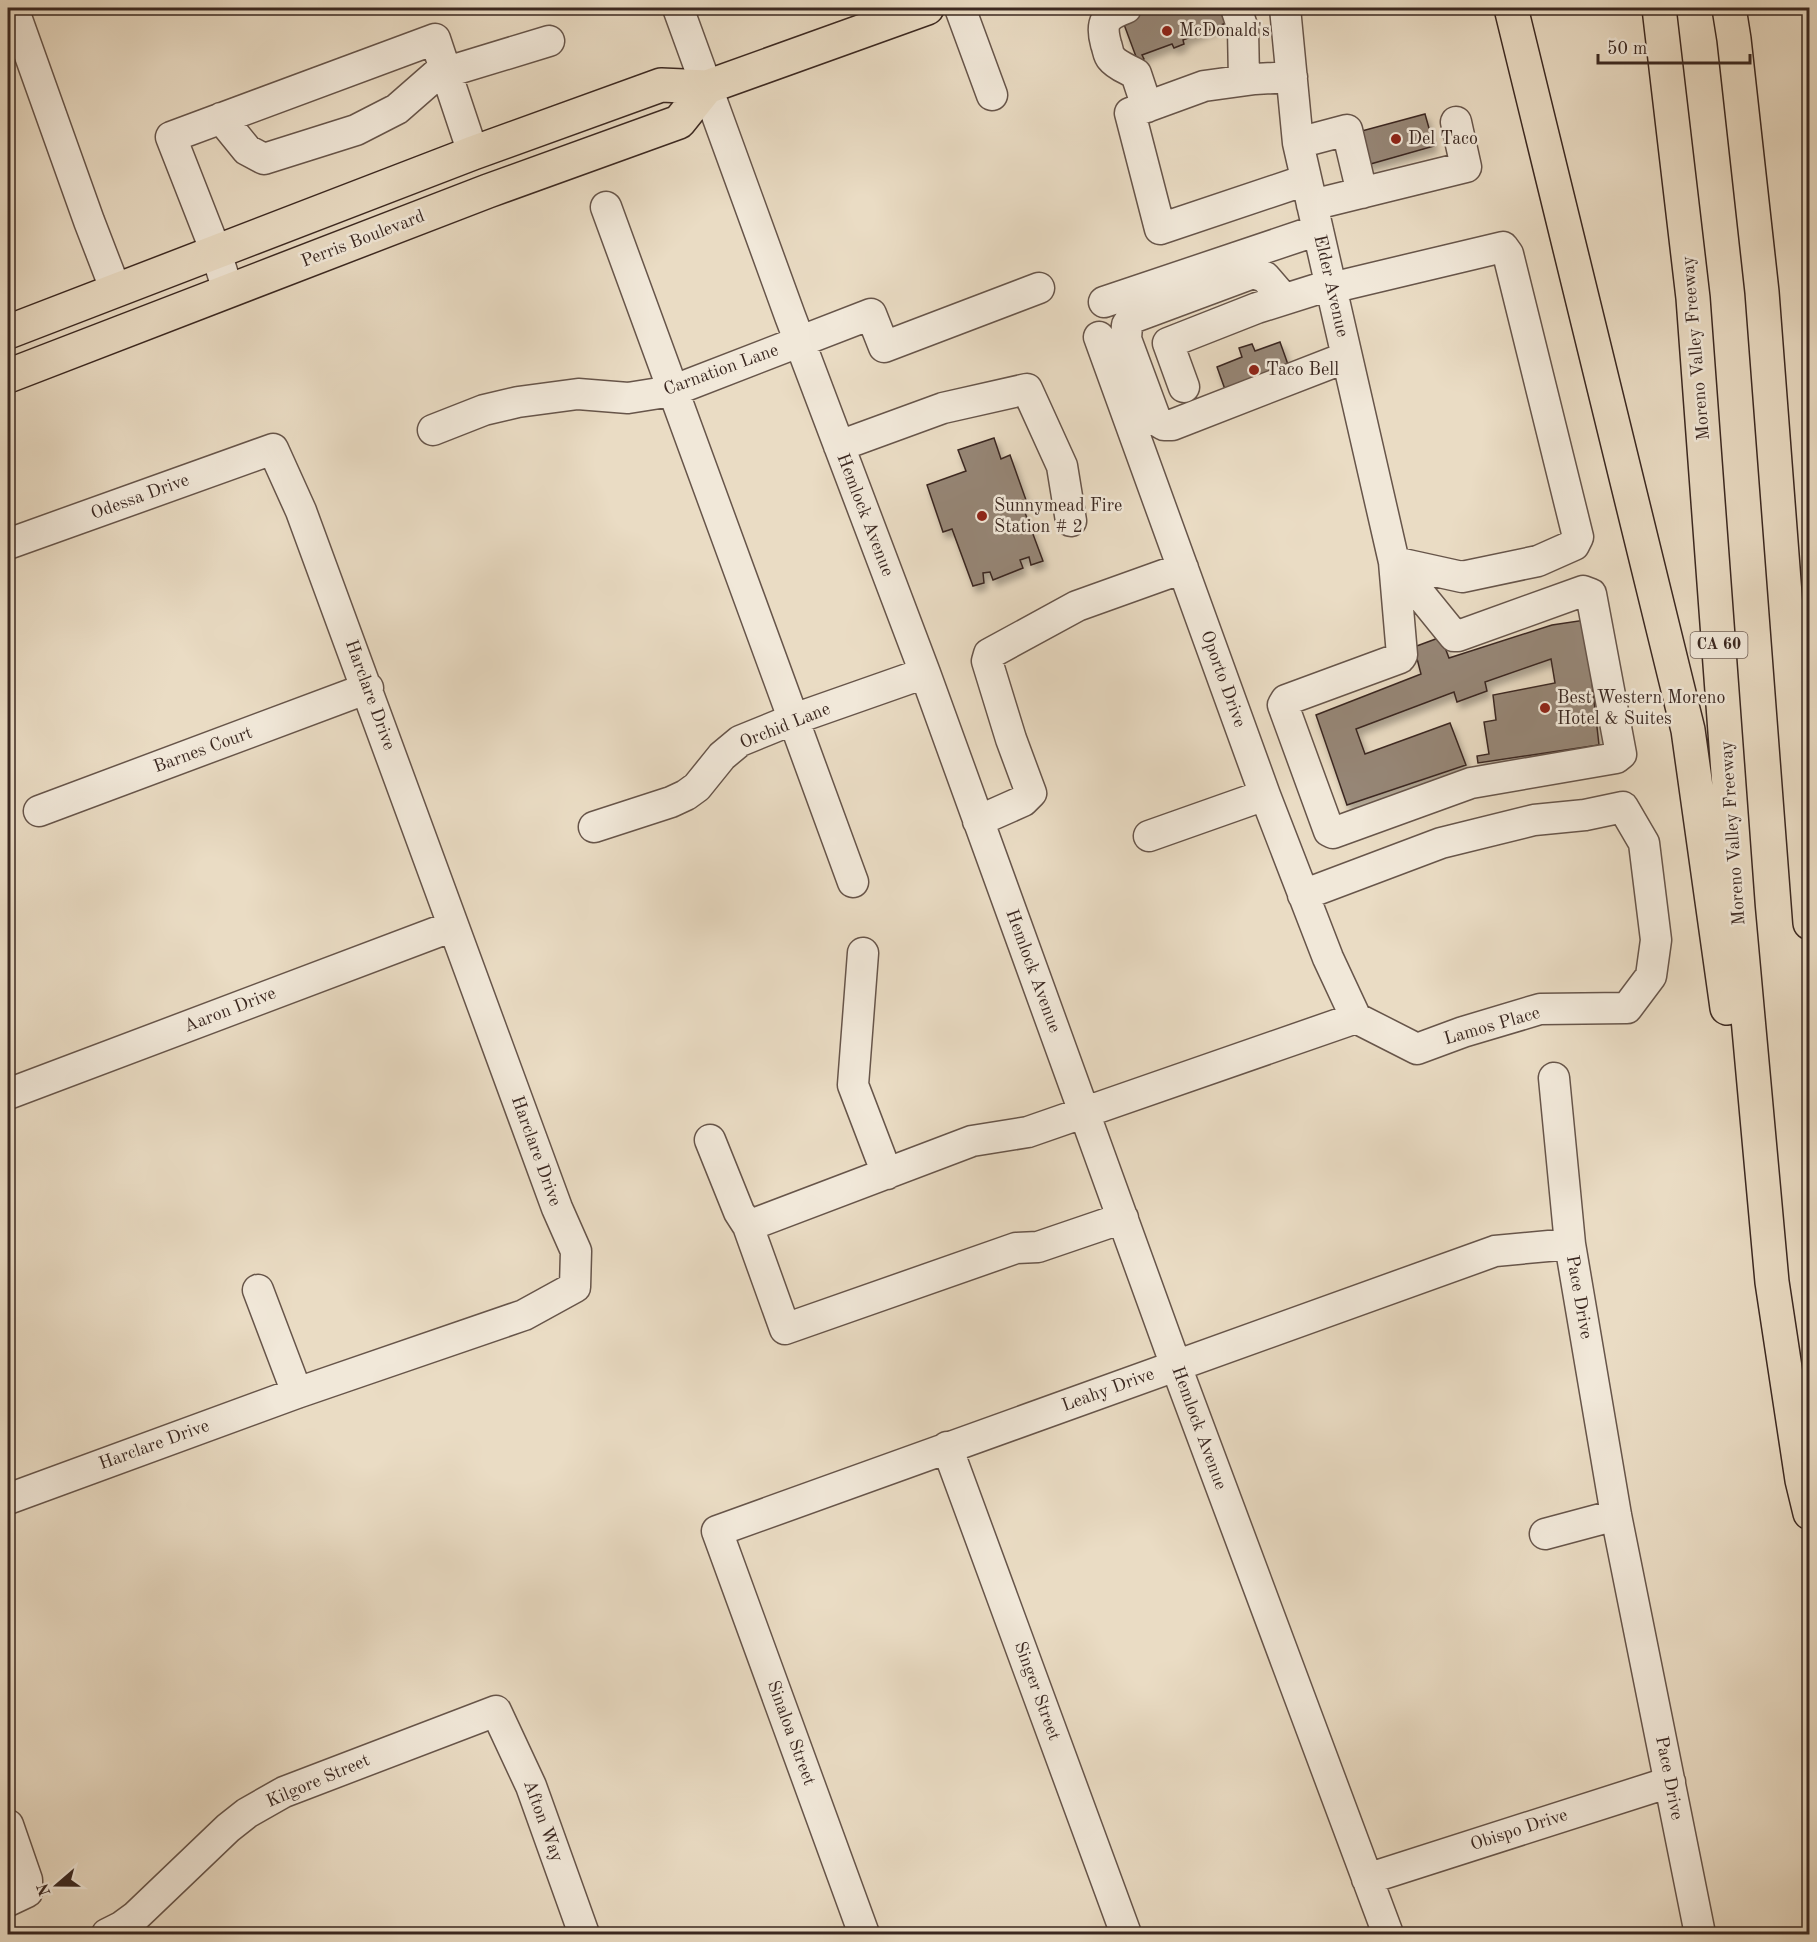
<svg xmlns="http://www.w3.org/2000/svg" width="1817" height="1942" viewBox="0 0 1817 1942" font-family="'Old Standard TT',serif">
<defs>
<filter id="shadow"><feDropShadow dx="3.5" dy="6" stdDeviation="3" flood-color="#0004"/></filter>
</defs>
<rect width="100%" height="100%" fill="#eadcc4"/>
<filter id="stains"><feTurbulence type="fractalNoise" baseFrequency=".00333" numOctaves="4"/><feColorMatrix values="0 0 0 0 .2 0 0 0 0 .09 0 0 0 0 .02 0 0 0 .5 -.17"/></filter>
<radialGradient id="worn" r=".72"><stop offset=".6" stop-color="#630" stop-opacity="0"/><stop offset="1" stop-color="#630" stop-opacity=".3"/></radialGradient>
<path fill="#968676" stroke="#3b2821" stroke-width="1.5" filter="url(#shadow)" d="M1153,8H1226L1231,21L1183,40L1184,44L1174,48L1172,44L1142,55L1144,59L1138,62L1122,19Z
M1425,114L1434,146L1367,165L1358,132Z
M1280,342L1291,373L1227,395L1217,367L1242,357L1239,348L1252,344L1255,351Z
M994,438L1001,459L1010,455L1026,500L1021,502L1043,561L1031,565L1029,557L1020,560L1023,568L993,580L990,572L983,573L984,583L973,586L952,529L943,532L927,485L966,471L958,450Z
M1585,620L1599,745L1478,763L1477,756L1489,754L1484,722L1496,720L1493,695L1555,683L1551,659L1485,682L1487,691L1457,702L1454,692L1356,729L1365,754L1450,723L1466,765L1347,805L1316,715L1421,674L1414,647L1441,637L1449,658L1552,625Z"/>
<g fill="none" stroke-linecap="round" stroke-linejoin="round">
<g stroke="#67554a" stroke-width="33">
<path id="minor" d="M13,8L89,221L116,291
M678,8L790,316L925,673L1176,1366L1388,1934
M960,8L992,95
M1126,8C1105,16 1100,22 1106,44C1108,49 1108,55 1111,58C1117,66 1128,69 1136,74L1147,107
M1236,8L1243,29L1244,80
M1285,8L1298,143L1394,562L1402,655L1400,658L1286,700L1283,705L1329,831L1333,833L1471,783L1616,758L1621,754L1591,594L1583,591L1458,636H1454L1394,562
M447,72L549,41
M1292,77L1255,79L1204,86L1130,113L1160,229L1306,180
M221,118L247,150L264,159L356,130L397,109L445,67
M1298,143L1347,130L1362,193
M1312,205L1466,167L1456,122
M606,207L853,882
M1331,288L1503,247L1508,254L1578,537L1574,545L1538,561L1462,577L1394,562
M228,291L216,252L171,137L435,39L473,153
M1284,299L1265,277L1253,273L1132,318L1127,325L1126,339L1156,420L1164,425H1172L1347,357
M1104,302L1318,230
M1099,337L1265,795L1328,958L1356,1018
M1184,387L1168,343L1257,308L1330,285
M433,430L484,410L518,402L578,394L628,398L672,391L871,314L884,347L1039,288
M839,446L943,408L1027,389L1062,466L1071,521
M8,544L273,449L301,511L557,1208L576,1251L575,1287L524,1315L297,1393L8,1499
M39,811L368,688
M978,821L1023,801L1031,793L1011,739L987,661L989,654L1077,606L1183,568
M594,827L671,802L686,795L697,787L722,756L740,741L794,719L925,673
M1149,836L1265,795
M863,953L853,1085L887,1174
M1554,1078L1570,1244L1616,1515L1700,1934
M8,1094L453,926
M710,1140L739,1212L748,1226
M1123,1218L1038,1247L1016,1248L785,1329L748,1226L972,1141L1028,1132L1356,1018L1417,1049L1463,1032L1540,1009L1627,1008L1651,976L1656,940L1644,843L1623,807L1585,815L1534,820L1441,843L1303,895
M258,1290L297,1393
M947,1447L1126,1934
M1545,1534L1616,1515
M8,1825L27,1880V1892L8,1901
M1367,1879L1670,1782
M107,1934L121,1927L136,1916L228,1828L247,1813L284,1792L496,1711L531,1786L584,1934
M864,1934L717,1531L1495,1251L1570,1244"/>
</g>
<g stroke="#3b2821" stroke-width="36">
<path id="major" d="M8,332L473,153L661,85L707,87L927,8
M8,376L488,191L679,122L707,87"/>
</g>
<g stroke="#3b2821" stroke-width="36">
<path id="highway" d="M1511,8L1688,730L1727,1008
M1659,8L1693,298L1738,908L1772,1282L1802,1480L1810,1513
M1729,8L1734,39L1762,292L1810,923"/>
</g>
<use href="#minor" stroke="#f1e8d9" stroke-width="30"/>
<use href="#major" stroke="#eadcc4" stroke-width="33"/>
<use href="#highway" stroke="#eadcc4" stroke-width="33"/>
</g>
<g fill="#8f2418" stroke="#f1e8d9" stroke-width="2">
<circle cx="1167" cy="31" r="6"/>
<circle cx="1396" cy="139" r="6"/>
<circle cx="1254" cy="370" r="6"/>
<circle cx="982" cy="516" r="6"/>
<circle cx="1545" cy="708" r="6"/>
</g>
<g text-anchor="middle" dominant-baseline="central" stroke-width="5" stroke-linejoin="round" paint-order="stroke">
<rect fill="#f1e8d9" stroke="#726258" stroke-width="1.5" x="1690.5" y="632" width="57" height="26" rx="4.5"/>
<g font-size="16" font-weight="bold" fill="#3b2821">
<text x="1719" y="645">CA 60</text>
</g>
<g font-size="18" fill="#3b2821" stroke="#f1e8d9" text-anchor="start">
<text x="1179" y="31">McDonald's</text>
<text x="1408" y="139">Del Taco</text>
<text x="1266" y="370">Taco Bell</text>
<text x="994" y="506">Sunnymead Fire<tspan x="994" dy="21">Station # 2</tspan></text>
<text x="1557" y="698">Best Western Moreno<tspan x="1557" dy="21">Hotel &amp; Suites</tspan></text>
</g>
<g font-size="18" fill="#3b2821" stroke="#f1e8d9">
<text transform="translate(363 239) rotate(-21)">Perris Boulevard</text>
<text transform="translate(1331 286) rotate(77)">Elder Avenue</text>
<text transform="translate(1696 348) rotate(-95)">Moreno Valley Freeway</text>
<text transform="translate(721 370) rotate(-20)">Carnation Lane</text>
<text transform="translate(140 497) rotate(-20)">Odessa Drive</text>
<text transform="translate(865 515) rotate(69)">Hemlock Avenue</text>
<text transform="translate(1223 679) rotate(70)">Oporto Drive</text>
<text transform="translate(370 695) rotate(70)">Harclare Drive</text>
<text transform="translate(785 726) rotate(-22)">Orchid Lane</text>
<text transform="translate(203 750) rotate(-20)">Barnes Court</text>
<text transform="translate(1733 833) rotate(-94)">Moreno Valley Freeway</text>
<text transform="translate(1033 971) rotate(70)">Hemlock Avenue</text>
<text transform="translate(230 1010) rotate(-21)">Aaron Drive</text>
<text transform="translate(1492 1026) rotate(-16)">Lamos Place</text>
<text transform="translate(536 1151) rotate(70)">Harclare Drive</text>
<text transform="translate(1579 1297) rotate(80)">Pace Drive</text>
<text transform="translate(1108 1390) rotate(-20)">Leahy Drive</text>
<text transform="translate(1199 1428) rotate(70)">Hemlock Avenue</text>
<text transform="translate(154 1445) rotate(-20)">Harclare Drive</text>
<text transform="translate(1037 1691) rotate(70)">Singer Street</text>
<text transform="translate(791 1733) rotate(70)">Sinaloa Street</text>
<text transform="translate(1669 1778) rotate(79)">Pace Drive</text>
<text transform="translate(318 1781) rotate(-23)">Kilgore Street</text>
<text transform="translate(543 1821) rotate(70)">Afton Way</text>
<text transform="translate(1519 1830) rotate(-18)">Obispo Drive</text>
</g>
</g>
<rect width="1817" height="1942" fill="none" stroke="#eadcc4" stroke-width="30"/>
<rect x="9" y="9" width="1799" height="1924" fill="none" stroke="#3b2821" stroke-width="3"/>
<rect x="15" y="15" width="1787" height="1912" fill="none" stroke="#3b2821" stroke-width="1.5"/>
<g transform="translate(57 1885) rotate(250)" stroke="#f1e8d9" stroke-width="4.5" paint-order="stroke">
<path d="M0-4.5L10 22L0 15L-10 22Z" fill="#3b2821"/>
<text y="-9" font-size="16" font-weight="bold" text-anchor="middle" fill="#3b2821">N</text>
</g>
<path d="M1598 54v9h152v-9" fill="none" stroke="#3b2821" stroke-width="3"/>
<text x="1607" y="54" font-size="18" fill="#3b2821" stroke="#f1e8d9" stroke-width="4.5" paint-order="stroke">50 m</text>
<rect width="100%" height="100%" filter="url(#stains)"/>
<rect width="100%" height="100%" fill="url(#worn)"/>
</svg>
